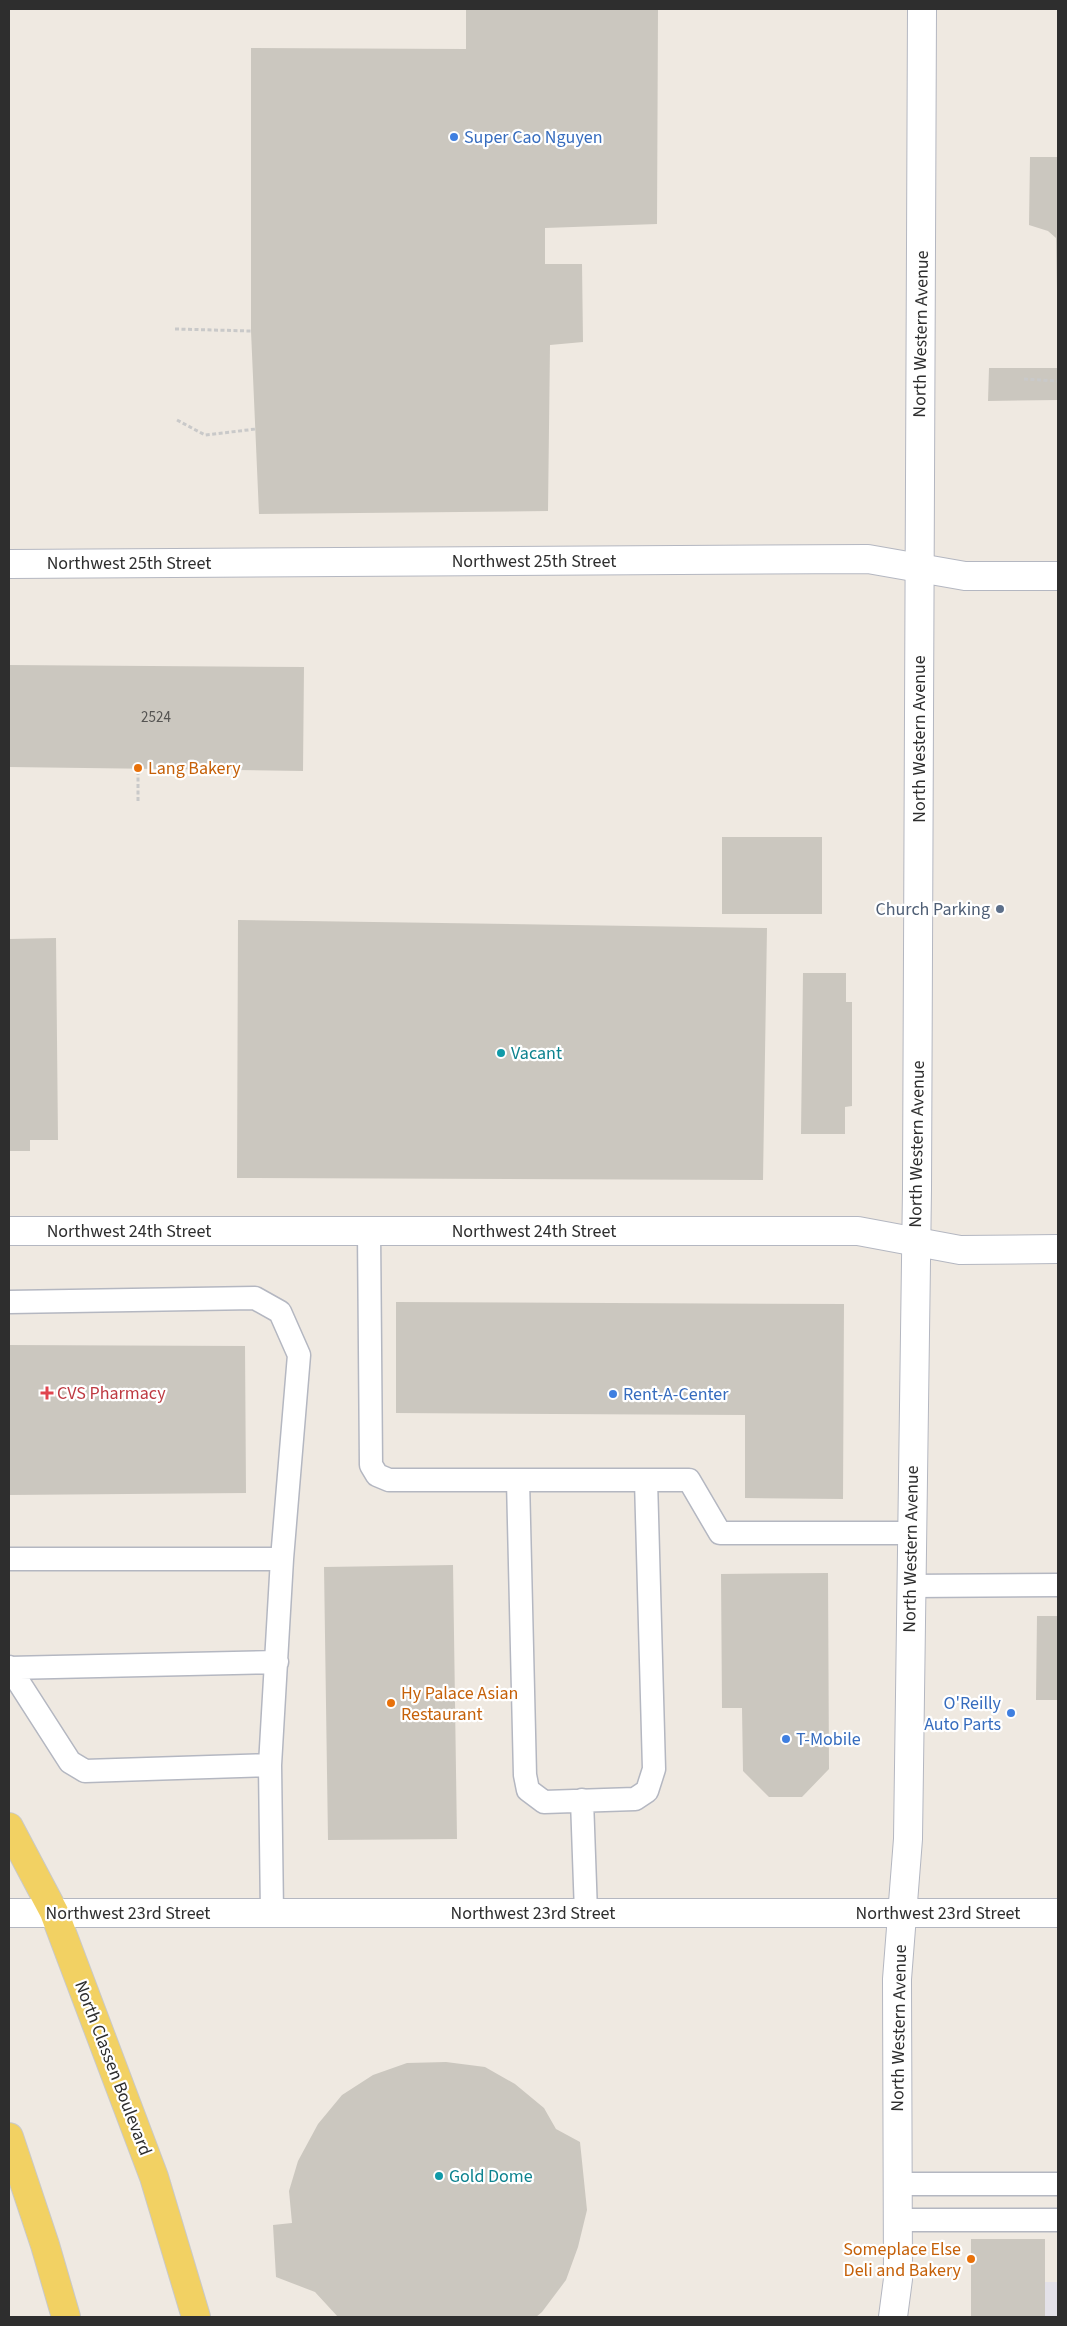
<svg xmlns="http://www.w3.org/2000/svg" width="1067" height="2326" viewBox="0 0 1067 2326" font-family="'Source Sans 3',sans-serif">
<rect width="100%" height="100%" fill="#efe9e1"/>
<path fill="#e3e1e8" d="M1045,2282H1058V2317H1045Z"/>
<path fill="#cbc7bf" d="M466,9H658L657,224L545,228V264H582L583,342L550,345L548,511L259,514L251,331V48L466,49Z
M1030,157H1058V290H1057L1056,238L1048,231L1029,225Z
M989,368H1058V400L988,401Z
M9,665L304,667L303,771L9,767Z
M722,837H822V914H722Z
M238,920L767,928L763,1180L237,1178Z
M56,938L58,1140H30V1151H9V939Z
M803,973H846V1002H852V1106L845,1107V1134H801Z
M396,1302L844,1304L843,1499L745,1498V1415L396,1413Z
M9,1345L245,1346L246,1493L9,1495Z
M453,1565L457,1839L328,1840L324,1567Z
M828,1573L829,1769L802,1797H769L743,1771L742,1708H722L721,1574Z
M1037,1616H1058V1700H1036Z
M446,2062L485,2067L515,2084L544,2108L556,2129L580,2142L587,2210L578,2247L566,2280L542,2312L536,2317H338L315,2292L276,2277L273,2225L292,2223L289,2191L298,2161L318,2124L342,2095L373,2075L407,2063Z
M971,2239H1045V2317H971Z"/>
<g fill="none" stroke-linecap="round" stroke-linejoin="round">
<g stroke="#b4b7c1" stroke-width="25">
<path id="service" d="M369,1231L371,1465L377,1475L389,1480H689L720,1533H911
M9,1302L255,1298L280,1312L299,1355L282,1559L270,1765L272,1913
M518,1480L525,1775L528,1790L544,1802L635,1799L647,1791L654,1769L646,1480
M9,1559H282
M910,1586L1058,1585
M9,1667L70,1762L85,1771L270,1765
M9,1668L277,1662
M582,1800L586,1913
M897,2184H1058
M898,2220H1058"/>
</g>
<g stroke="#b4b7c1" stroke-width="30">
<path id="minor" d="M9,564L868,559L965,576H1058
M9,1231H858L960,1250L1058,1249"/>
</g>
<g stroke="#b4b7c1" stroke-width="30">
<path id="tertiary" d="M893,2317L898,2279L897,1979L908,1839L917,1189L922,9"/>
</g>
<g stroke="#b4b7c1" stroke-width="30">
<path id="secondary" d="M9,1913H1058"/>
</g>
<g stroke="#c9c9c9" stroke-width="30">
<path id="primary" d="M9,1827L54,1912L154,2177L196,2317
M9,2137L45,2245L66,2317"/>
</g>
<path stroke="#c9c9c9" stroke-width="3" stroke-dasharray="4 2.5" stroke-linecap="butt" d="M175,329L251,331
M1024,379L1058,381
M177,420L205,435L256,429
M138,801V768"/>
<use href="#service" stroke="#fff" stroke-width="22"/>
<use href="#minor" stroke="#fff" stroke-width="28"/>
<use href="#tertiary" stroke="#fff" stroke-width="28"/>
<use href="#secondary" stroke="#fff" stroke-width="28"/>
<use href="#primary" stroke="#f2d163" stroke-width="28"/>
</g>
<g fill="#3f7fe0" stroke="#fff" stroke-width="2">
<circle cx="454" cy="137" r="5"/>
<circle cx="613" cy="1394" r="5"/>
<circle cx="1011" cy="1713" r="5"/>
<circle cx="786" cy="1739" r="5"/>
</g>
<g fill="#e8710a" stroke="#fff" stroke-width="2">
<circle cx="138" cy="768" r="5"/>
<circle cx="391" cy="1703" r="5"/>
<circle cx="971" cy="2259" r="5"/>
</g>
<circle fill="#5c6f8a" stroke="#fff" stroke-width="2" cx="1000" cy="909" r="5"/>
<g fill="#0f9aa8" stroke="#fff" stroke-width="2">
<circle cx="501" cy="1053" r="5"/>
<circle cx="439" cy="2176" r="5"/>
</g>
<path fill="#e0444e" stroke="#fff" stroke-width="2" d="M44.5 1385.5h5v5h5v5h-5v5h-5v-5h-5v-5h5z"/>
<g text-anchor="middle" dominant-baseline="central" stroke-width="4.5" stroke-linejoin="round" paint-order="stroke">
<g font-size="15" fill="#555452">
<text x="156" y="717">2524</text>
</g>
<g font-size="18" fill="#366cbe" stroke="#fff" text-anchor="start">
<text x="464" y="137">Super Cao Nguyen</text>
<text x="623" y="1394">Rent-A-Center</text>
<text x="1001" y="1703" text-anchor="end">O'Reilly<tspan x="1001" dy="21">Auto Parts</tspan></text>
<text x="796" y="1739">T-Mobile</text>
</g>
<g font-size="18" fill="#2e2e2e" stroke="#fff">
<text transform="translate(921 334) rotate(-89)">North Western Avenue</text>
<text x="534" y="561">Northwest 25th Street</text>
<text x="129" y="563">Northwest 25th Street</text>
<text transform="translate(919 739) rotate(-90)">North Western Avenue</text>
<text transform="translate(917 1144) rotate(-89)">North Western Avenue</text>
<text x="129" y="1231">Northwest 24th Street</text>
<text x="534" y="1231">Northwest 24th Street</text>
<text transform="translate(911 1549) rotate(-89)">North Western Avenue</text>
<text x="128" y="1913">Northwest 23rd Street</text>
<text x="533" y="1913">Northwest 23rd Street</text>
<text x="938" y="1913">Northwest 23rd Street</text>
<text transform="translate(899 2028) rotate(-89)">North Western Avenue</text>
<text transform="translate(113 2068) rotate(69)">North Classen Boulevard</text>
</g>
<g font-size="18" fill="#c56008" stroke="#fff" text-anchor="start">
<text x="148" y="768">Lang Bakery</text>
<text x="401" y="1693">Hy Palace Asian<tspan x="401" dy="21">Restaurant</tspan></text>
<text x="961" y="2249" text-anchor="end">Someplace Else<tspan x="961" dy="21">Deli and Bakery</tspan></text>
</g>
<g font-size="18" fill="#4e5e75" stroke="#fff" text-anchor="end">
<text x="990" y="909">Church Parking</text>
</g>
<g font-size="18" fill="#0d838f" stroke="#fff" text-anchor="start">
<text x="511" y="1053">Vacant</text>
<text x="449" y="2176">Gold Dome</text>
</g>
<g font-size="18" fill="#be3a42" stroke="#fff" text-anchor="start">
<text x="57" y="1393">CVS Pharmacy</text>
</g>
</g>
<rect width="1067" height="2326" fill="none" stroke="#2e2e2e" stroke-width="20"/>
</svg>
